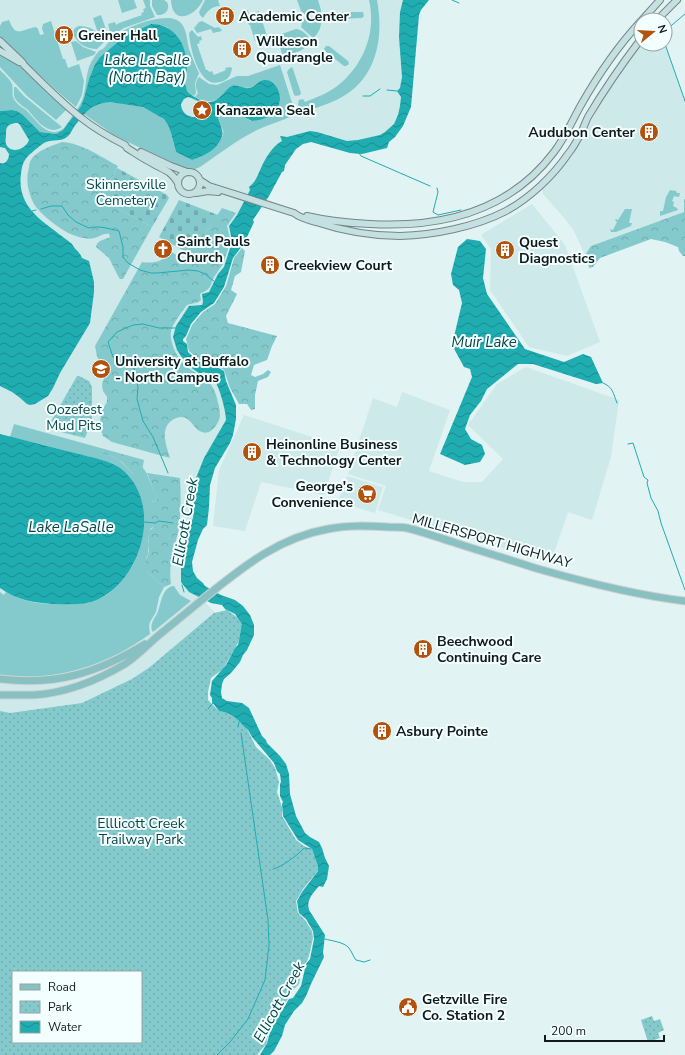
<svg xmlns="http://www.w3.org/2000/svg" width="685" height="1055" viewBox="0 0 685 1055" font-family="'Nunito Sans',sans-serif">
<defs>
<pattern id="forest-crowns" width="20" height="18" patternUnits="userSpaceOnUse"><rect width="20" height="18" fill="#84cacd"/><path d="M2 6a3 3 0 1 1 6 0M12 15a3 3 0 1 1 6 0" fill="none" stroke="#71adaf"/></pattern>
<pattern id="cemetery-stones" width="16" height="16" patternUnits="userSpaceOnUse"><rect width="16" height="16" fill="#84cacd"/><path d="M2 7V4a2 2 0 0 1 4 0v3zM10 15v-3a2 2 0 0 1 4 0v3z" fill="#71adaf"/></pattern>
<pattern id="park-dots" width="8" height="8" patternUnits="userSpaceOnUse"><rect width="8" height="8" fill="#84cacd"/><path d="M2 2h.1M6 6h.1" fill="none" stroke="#71adaf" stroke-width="1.8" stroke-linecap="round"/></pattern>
<pattern id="water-waves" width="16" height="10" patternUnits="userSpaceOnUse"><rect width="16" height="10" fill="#1fadb2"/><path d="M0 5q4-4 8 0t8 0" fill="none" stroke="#1a8c90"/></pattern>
</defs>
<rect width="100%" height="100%" fill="#e1f3f3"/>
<path fill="#cde9e9" d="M0,0H414L400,121L385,140L356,148L314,138L291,143L218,285L175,338L185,357L219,381L231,416L212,453L187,569L194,590L219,617L176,672L0,735Z
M641,44H665L685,101V212L598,243L589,249L585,255L574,231L566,220L543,194L542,189L559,171L572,154L581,140L607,92L619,74Z
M532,204L565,245L600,342L567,356L529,347L490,290L491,249L481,235Z
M526,367L619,400L611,457L592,520L568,512L551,562L378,510L386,486L348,474L373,398L397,407L402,392L450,410L429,471L463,482H482L503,459L468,425L497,384Z
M244,415L340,446L324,495L261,482L245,531L213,526L219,470Z
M347,476L383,487L375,513L338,502Z"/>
<path fill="#84cacd" d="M118,0H134L137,8L122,13Z
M143,0H150V6L155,17L124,28L111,36L108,24L115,22L116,25L119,23L142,15L141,13L144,12L143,9L146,8Z
M152,0H164L167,2C171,10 164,16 157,15L152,6Z
M171,0H203C195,17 172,26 171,0Z
M205,0H218L220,6C212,6 207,11 203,18L200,15L199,12Z
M297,0H318L321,10V13L317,15L304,14L301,11Z
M369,0H377C384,37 377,77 342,97C330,104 317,107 305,112C300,113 299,108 298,104L299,100L303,99L305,102C314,98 324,95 333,89C362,69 377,34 369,0Z
M248,10L249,15L259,11L267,36L255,41L250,25H249C247,20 246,16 244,11Z
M337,12H363L364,16L362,18L337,19L335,17V14Z
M101,15L109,38L105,42L102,35L97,30L93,18Z
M306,17H319L321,19C322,25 319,33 314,37H312L301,27L303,20Z
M168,18C187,19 186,35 189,49C192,57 195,65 199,73L195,83L196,93L194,96L190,94L186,88V59L184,51L177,36L167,27L151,24L125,36L100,57L95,64L89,79L84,98L81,106L63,130L56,134L40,132L23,115L17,111L12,110L0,111V70C4,74 10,79 12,84C14,90 10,95 16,102C18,105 22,107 26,110C36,119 48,141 64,128C71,117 81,107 84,94C86,85 86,76 89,67C91,62 95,55 99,51C101,49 102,50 104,48C116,30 147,18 168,18Z
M9,20C16,39 22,29 36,27L38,29L40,35L44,34L42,29L43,24L51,21L63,59H65L68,68L79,64L84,81L82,95L76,107C49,85 25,61 0,38V26L2,22Z
M202,21L215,28L218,27L221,29L222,31L213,33L211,29L197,33L194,28L199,22Z
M79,26C90,26 100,31 104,42L97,49C92,49 88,48 84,46C77,42 67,30 79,26Z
M296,29C301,29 310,36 311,42C304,51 294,53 283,57L277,37L279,35Z
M192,30L198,37L201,36L202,40L199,41L200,43L197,44L206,70H208L209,72L212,71L214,75L226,70L225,68L231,67L232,69C230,77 228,80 220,82C199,89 190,48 189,33Z
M76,41L83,47L96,52L94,55L77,61L71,42Z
M326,46H329L348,61L349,64L346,66H344L325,51L324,49Z
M0,53L22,67L48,94L66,110L56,120L27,96L0,67Z
M280,65L295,112L294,115C283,121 269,124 257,130C237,140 219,154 200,167C196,169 193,170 188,170L132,144L114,135L84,114C90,107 100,102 109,102C115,102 138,105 143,107C148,109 161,116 165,120C171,127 173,143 176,152L192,160C204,156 215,151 221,139C223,136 224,134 223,130C221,125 217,121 217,116C216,100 245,118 251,121C254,121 257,120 260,119C273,116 277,113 280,100L260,82C249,90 247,88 235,86C220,97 215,107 195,97L198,93C195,87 195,82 199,77L209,84L217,85L237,76H248Z
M292,67L293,69L301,93L300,95L296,96L294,95L287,72L289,69Z
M14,87H16L24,96L62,127C48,137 36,119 28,110C24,107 19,104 16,100C13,96 14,91 14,87Z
M670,190L676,191L677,193H680L679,197L674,196L672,201L674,202L673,206L677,208L678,210L660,216V211H663L666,197Z
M625,209H632L629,223H632L631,226L616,232H611L610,229L613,230L617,222L615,220L616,219L618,220Z
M14,424L97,447V449C104,455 110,455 118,459C124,464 129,470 134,475L140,472V468L143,465V468L146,472L157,498L156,500L152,502V523L153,527L149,530L148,536L149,539C146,546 151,552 146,558L148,572L164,587L159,597L156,612L150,622L149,626L150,634C106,666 55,682 0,676V592L4,595L6,592C15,597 28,602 38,603C44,604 51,604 57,604C68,604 80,605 91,602C111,597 126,578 135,561L105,461L44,445L10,437Z
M172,586H174L180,595L191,601L153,632C148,624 156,618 158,611C162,601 161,591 172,586Z"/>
<path fill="url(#forest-crowns)" d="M62,142C82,143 101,157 118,166L100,199L152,227L123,279H120L118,276L109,258L96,247C97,240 104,240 110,237L109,234C103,233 100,237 94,238C88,240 79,237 73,235C62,231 38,213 33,202C29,194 26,182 28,172C29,169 29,163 31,160C37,150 52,146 62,142Z
M684,199H685V256H683L679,251L678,247L665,242L651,239L600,258L593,267L589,268L588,262L585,255L591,246L684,212Z
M222,208L236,213L229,223L227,226L230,239L229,246L223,264L214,277L210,287L207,290L201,293L200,295L201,300C197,304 192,303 187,305C183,310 172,325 171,331C169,342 178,360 186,366C199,377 211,378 216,395C218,402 220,409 220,416C219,424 210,436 202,432C195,430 192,421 186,418C182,416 178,417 174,419C159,427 166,445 170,458L112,442L103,436L100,427L101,412L107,402V397L103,391L102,385L105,375L103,369L97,356L95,346L142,262C155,264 163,261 172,252L182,259L191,258L196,250L204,235Z
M242,248L245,251L241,272L235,276L231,290L237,294L226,316L228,323L277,336L272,346L267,360L254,365L251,375L255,377L263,374L268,370L271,372L268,377L258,381L255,395V409L251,410L247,404H239L230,388L224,370L210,362L203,363L189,351L186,339L192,325L203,312L215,304L226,286L234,258Z
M97,447L144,460L143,465L140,468V474L137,476L134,475L122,462L116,458L99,452L97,449Z
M147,473L180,478C181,495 181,511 179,528C175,547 168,565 171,584L164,587L148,572L145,566V562L148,555L149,551L148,544L149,539L147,533L149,530L152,529L153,527L151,521L152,515V502L156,500L157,499Z"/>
<path fill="url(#cemetery-stones)" d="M117,168L167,195L169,198L152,227L100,199Z
M179,200L218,215L204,235L193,256L159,237Z"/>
<path fill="url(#park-dots)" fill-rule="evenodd" d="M77,376H79L89,381L92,387V420L85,438L53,430L49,425Z
M227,610L238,618L243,623L238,643L223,669L211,678L208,692V700L219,711L228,712L236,718L247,729L256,747L270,760L275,768L279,782L277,792L282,807V816L296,840L304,846L312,849L319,867L317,872L303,889L296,901L298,913L305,920L312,931L313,938L309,956L307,961L303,966L299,984L294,989L277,1016L269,1031L266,1044L257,1055H0V711L10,713L82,703L132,679L150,667L214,613ZM13,972H141V1042H13Z
M652,1016L654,1021L660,1019L664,1030L658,1033L660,1038L648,1042L641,1020Z"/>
<path fill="url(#water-waves)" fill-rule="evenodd" d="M403,0H429L421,10L419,15L411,107L403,126L395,137L389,142L387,148L362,154L350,153L311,142L303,144L296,149L285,165L284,171L282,172L269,196L253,220L254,222L247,237L243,240V245L233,258L224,287L214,303L201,312L191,324L186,336L183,339V341L187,344L188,352L202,364L210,363L224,371L226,381L236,405V419L233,435L230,443L215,468L210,485L209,507L207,525L203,529L198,540L192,562L193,571L197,578L203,583L205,586L221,595L235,600L243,606L250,615L254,625V635L247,650L243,655L240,662L231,673L224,679L222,684L221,692L222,698L227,701L242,703L249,708L262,736L266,740L267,743L280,756L286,764L289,774L290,794L296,816L305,833L310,837L319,842L322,848L325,858L329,866L327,879L323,887L319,886C313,893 306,900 309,910L325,935L323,953L324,957L311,984L306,996L302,1003L294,1011L285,1025L282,1036L274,1051L270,1055H260L267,1043L270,1032L275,1022L289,999L293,998L301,986L306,964L310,959L314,939L313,931L306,919L299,913L297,901L302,892L318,871V866L312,849L298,840L283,816L282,804L283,802L280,796V784L281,782L280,774L277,771L274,763L252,737L248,730L247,729C236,719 234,713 219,711L212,702V698L210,695L212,681L226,665L235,648L238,645L242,624L235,614L225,609L222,605L211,603L189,592L181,582V564L185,551L189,528L193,518L196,478L204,458L226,420C226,411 220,390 216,383C213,378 208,375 204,372L200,374L186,364L177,350L173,337L176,326L189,306L202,305L203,302L202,294L209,292L218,274L224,267L231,245V236L229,226L237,215L250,190L249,187C256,182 257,176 261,168C265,159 273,145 282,141L280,136L287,137L310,131L317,132L347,141L358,140L380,135L385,132L394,124L398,115L400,106L401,97L397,91L400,88L402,77L399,37L400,12Z
M151,24C174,24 186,43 187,65C187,74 182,87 190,94C197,99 208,105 216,100C219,98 222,95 225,92C227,90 229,87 232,86C237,84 244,89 249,88C254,87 256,84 259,82C271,75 280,88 280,99C279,114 265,120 252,121L229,110C205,106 226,127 222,136C218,150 204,156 192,160L176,152L171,133L168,125L164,119L143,107L110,102C90,104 86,112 74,127C72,130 70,135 67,137C61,142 53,139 46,142C41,144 33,152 29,155C23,161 22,166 21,174C16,210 48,224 72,244C75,250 80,252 82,258L89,261L94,282V292L90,323L60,373L53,388L48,396L35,404L30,405L27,404L19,397L12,392L0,386V163C6,165 9,159 9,154L5,148L0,147V111L12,110L17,111L23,115L40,132L56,134L63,130L81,106L84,98L89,79L95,64L100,57L125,36ZM188,97C195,99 203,103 206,109V113C197,121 181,117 181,104L184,99ZM15,123H18L20,125L29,140C26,149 11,155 6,144C5,141 6,138 6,134C6,127 7,125 15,123Z
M467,239L480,241L486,249L483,278L487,294L525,349L564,362L583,354L591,357L603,383L596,384L533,364H518L487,389L481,401L470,415L465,429L471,439L482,445L485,454L480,462L465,465L440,454L472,377L470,369L464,367L452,345L462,303L459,290L453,285L451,274L458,247Z
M0,434C28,441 55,448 83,455C94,458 110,461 120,468C163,500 144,577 99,599C85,606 69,604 54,604C35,603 16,600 0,588Z"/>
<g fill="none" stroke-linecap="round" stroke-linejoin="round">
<path stroke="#1fadb2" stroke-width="1" d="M452,0L459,3
M665,33L666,30L685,14
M665,44L685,101
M387,90L397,91
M363,96H370L380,89
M359,153L361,156L430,186
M437,188L438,192L433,212L438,215L461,210
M41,209L51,206H62L68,215L76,222L89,228C98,225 110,229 119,231L123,247V257L128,263L140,270L151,273H157L189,270L198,271L205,274L215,282
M32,211L36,210
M603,383C613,387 613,393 617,403
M628,444L633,443L644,477L648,480L647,483L651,498L658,511L661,523L685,590
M168,473L153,437L143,421L137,399L138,387L134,368L126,362L113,357L108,342L117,332L133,325L143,324L159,328H176
M144,522L155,523L159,521L173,523
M182,585L184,592
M208,709L213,703
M238,727L239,722
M273,869C282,867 298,855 304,848L311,849
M325,939C332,941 344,942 349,948C352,952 353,956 356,960L364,962L370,960
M217,1055L230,1042L248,1019L265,980L269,945L268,920L241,733"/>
<g stroke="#768687" stroke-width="8">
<path id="secondary" d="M642,20L660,0
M657,20L677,0
M0,41L22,62L24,65C42,83 60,101 80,117C94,128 109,137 125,145L127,148C135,153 142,158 150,162C162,170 170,169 178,183
M0,51L19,62
M141,152L171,166L187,172
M178 183a11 11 0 1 1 22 0a11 11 0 1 1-22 0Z
M201,181L209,186L294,213C300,218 308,220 316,222C343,231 371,236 400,236C434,235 475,227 506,211C530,198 553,176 568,154C574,147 578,139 582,131C584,126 586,121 588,117C604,90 622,64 641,39
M196,193L208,191L218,192
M307,216C328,221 349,223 370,224C442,228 509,212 554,152C565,138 572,121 581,105C598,75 618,46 641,21"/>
</g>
<g stroke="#d0d1d1" stroke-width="9">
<path id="primary" d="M0,679C56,686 97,673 145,644
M0,695C11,695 22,695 34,695C66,693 98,680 125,664C139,655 147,645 159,635C176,621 192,608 208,595C245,565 281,537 328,529C348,525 368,526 388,527C394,527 401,527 407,528C421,531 439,538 453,542C480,551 508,559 535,568C584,582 634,595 685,601"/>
</g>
<use href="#secondary" stroke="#c4e0e1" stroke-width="6"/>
<use href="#primary" stroke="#89c1c3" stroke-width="7"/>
</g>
<defs>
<g id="building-disc" transform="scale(1)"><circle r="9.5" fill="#b2520c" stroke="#f3ffff"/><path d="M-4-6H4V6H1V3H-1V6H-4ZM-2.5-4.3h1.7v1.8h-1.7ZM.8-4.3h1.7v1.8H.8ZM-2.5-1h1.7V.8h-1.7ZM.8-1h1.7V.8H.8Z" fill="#fff"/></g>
<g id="sight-disc" transform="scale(1)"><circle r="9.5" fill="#b2520c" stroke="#f3ffff"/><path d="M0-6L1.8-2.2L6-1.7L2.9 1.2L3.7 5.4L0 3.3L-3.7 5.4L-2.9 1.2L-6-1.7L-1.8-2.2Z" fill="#fff"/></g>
<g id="church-disc" transform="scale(1)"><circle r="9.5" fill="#b2520c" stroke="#f3ffff"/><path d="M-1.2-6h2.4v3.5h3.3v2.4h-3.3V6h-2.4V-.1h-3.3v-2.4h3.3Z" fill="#fff"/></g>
<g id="university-disc" transform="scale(1)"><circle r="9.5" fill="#b2520c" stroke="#f3ffff"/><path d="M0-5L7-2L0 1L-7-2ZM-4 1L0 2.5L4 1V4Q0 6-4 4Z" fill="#fff"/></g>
<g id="supermarket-disc" transform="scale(1)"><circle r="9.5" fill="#b2520c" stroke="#f3ffff"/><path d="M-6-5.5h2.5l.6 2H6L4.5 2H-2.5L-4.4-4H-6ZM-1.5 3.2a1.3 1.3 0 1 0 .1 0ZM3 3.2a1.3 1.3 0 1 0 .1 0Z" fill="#fff"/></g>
<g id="civic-disc" transform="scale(1)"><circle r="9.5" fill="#b2520c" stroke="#f3ffff"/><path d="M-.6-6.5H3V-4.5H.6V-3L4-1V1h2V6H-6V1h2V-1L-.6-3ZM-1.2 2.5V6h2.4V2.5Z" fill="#fff"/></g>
</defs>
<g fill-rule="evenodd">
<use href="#building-disc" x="225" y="16"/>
<use href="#building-disc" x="64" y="35"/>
<use href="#building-disc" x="242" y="49"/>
<use href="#sight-disc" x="202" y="110"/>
<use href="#building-disc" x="649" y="132"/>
<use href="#church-disc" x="163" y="249"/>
<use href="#building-disc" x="505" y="250"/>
<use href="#building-disc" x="270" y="265"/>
<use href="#university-disc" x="101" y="369"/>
<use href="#building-disc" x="252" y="452"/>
<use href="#supermarket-disc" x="367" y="494"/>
<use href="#building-disc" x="423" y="649"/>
<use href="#building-disc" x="382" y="731"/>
<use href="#civic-disc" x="408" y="1007"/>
</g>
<g text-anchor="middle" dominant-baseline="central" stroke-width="4" stroke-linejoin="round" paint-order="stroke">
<g font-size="14" font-weight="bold" fill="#121919" stroke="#f3ffff" text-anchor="start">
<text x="239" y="16">Academic Center</text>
<text x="78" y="35">Greiner Hall</text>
<text x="256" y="41">Wilkeson<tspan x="256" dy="16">Quadrangle</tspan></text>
<text x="216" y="110">Kanazawa Seal</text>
<text x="635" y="132" text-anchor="end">Audubon Center</text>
<text x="177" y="241">Saint Pauls<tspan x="177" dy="16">Church</tspan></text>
<text x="519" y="242">Quest<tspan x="519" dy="16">Diagnostics</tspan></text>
<text x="284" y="265">Creekview Court</text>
<text x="115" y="361">University at Buffalo<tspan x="115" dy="16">- North Campus</tspan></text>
<text x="266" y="444">Heinonline Business<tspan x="266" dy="16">&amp; Technology Center</tspan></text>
<text x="353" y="486" text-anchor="end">George's<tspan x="353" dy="16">Convenience</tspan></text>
<text x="437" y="641">Beechwood<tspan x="437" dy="16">Continuing Care</tspan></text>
<text x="396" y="731">Asbury Pointe</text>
<text x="422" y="999">Getzville Fire<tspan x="422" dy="16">Co. Station 2</tspan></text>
</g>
<g font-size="14" fill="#0d4749" stroke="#f3ffff">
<text x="126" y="184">Skinnersville<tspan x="126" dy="16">Cemetery</tspan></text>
<text x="74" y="409">Oozefest<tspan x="74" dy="16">Mud Pits</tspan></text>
<text x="141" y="823">Elllicott Creek<tspan x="141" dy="16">Trailway Park</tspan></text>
</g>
<g font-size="14" fill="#121919" stroke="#f3ffff">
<text transform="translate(492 541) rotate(16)">MILLERSPORT HIGHWAY</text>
</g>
<g font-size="15" font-style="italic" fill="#084446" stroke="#f3ffff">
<text x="147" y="60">Lake LaSalle<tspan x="147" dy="17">(North Bay)</tspan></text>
<text x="484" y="342">Muir Lake</text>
<text transform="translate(185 522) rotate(-80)">Ellicott Creek</text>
<text x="71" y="527">Lake LaSalle</text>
<text transform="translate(279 1002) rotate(-61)">Ellicott Creek</text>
</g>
</g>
<rect x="12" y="971" width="130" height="72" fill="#f3ffff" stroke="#99a3a3"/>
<rect x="20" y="984" width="20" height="6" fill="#89c1c3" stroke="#99a3a3"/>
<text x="48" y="991" font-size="12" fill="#121919">Road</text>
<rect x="20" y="1001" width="20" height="12" fill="url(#park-dots)" stroke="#99a3a3"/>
<text x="48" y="1011" font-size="12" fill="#121919">Park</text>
<rect x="20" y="1021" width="20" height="12" fill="url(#water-waves)" stroke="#99a3a3"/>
<text x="48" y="1031" font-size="12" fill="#121919">Water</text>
<g transform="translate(653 32) rotate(72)"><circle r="19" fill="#f3ffff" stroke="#99a3a3"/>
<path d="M0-3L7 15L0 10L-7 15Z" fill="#b2520c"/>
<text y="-6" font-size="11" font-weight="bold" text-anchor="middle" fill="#121919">N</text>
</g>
<path d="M545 1035v6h119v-6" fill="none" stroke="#121919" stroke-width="2"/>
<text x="551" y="1035" font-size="12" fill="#121919" stroke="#f3ffff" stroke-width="3" paint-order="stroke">200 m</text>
</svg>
